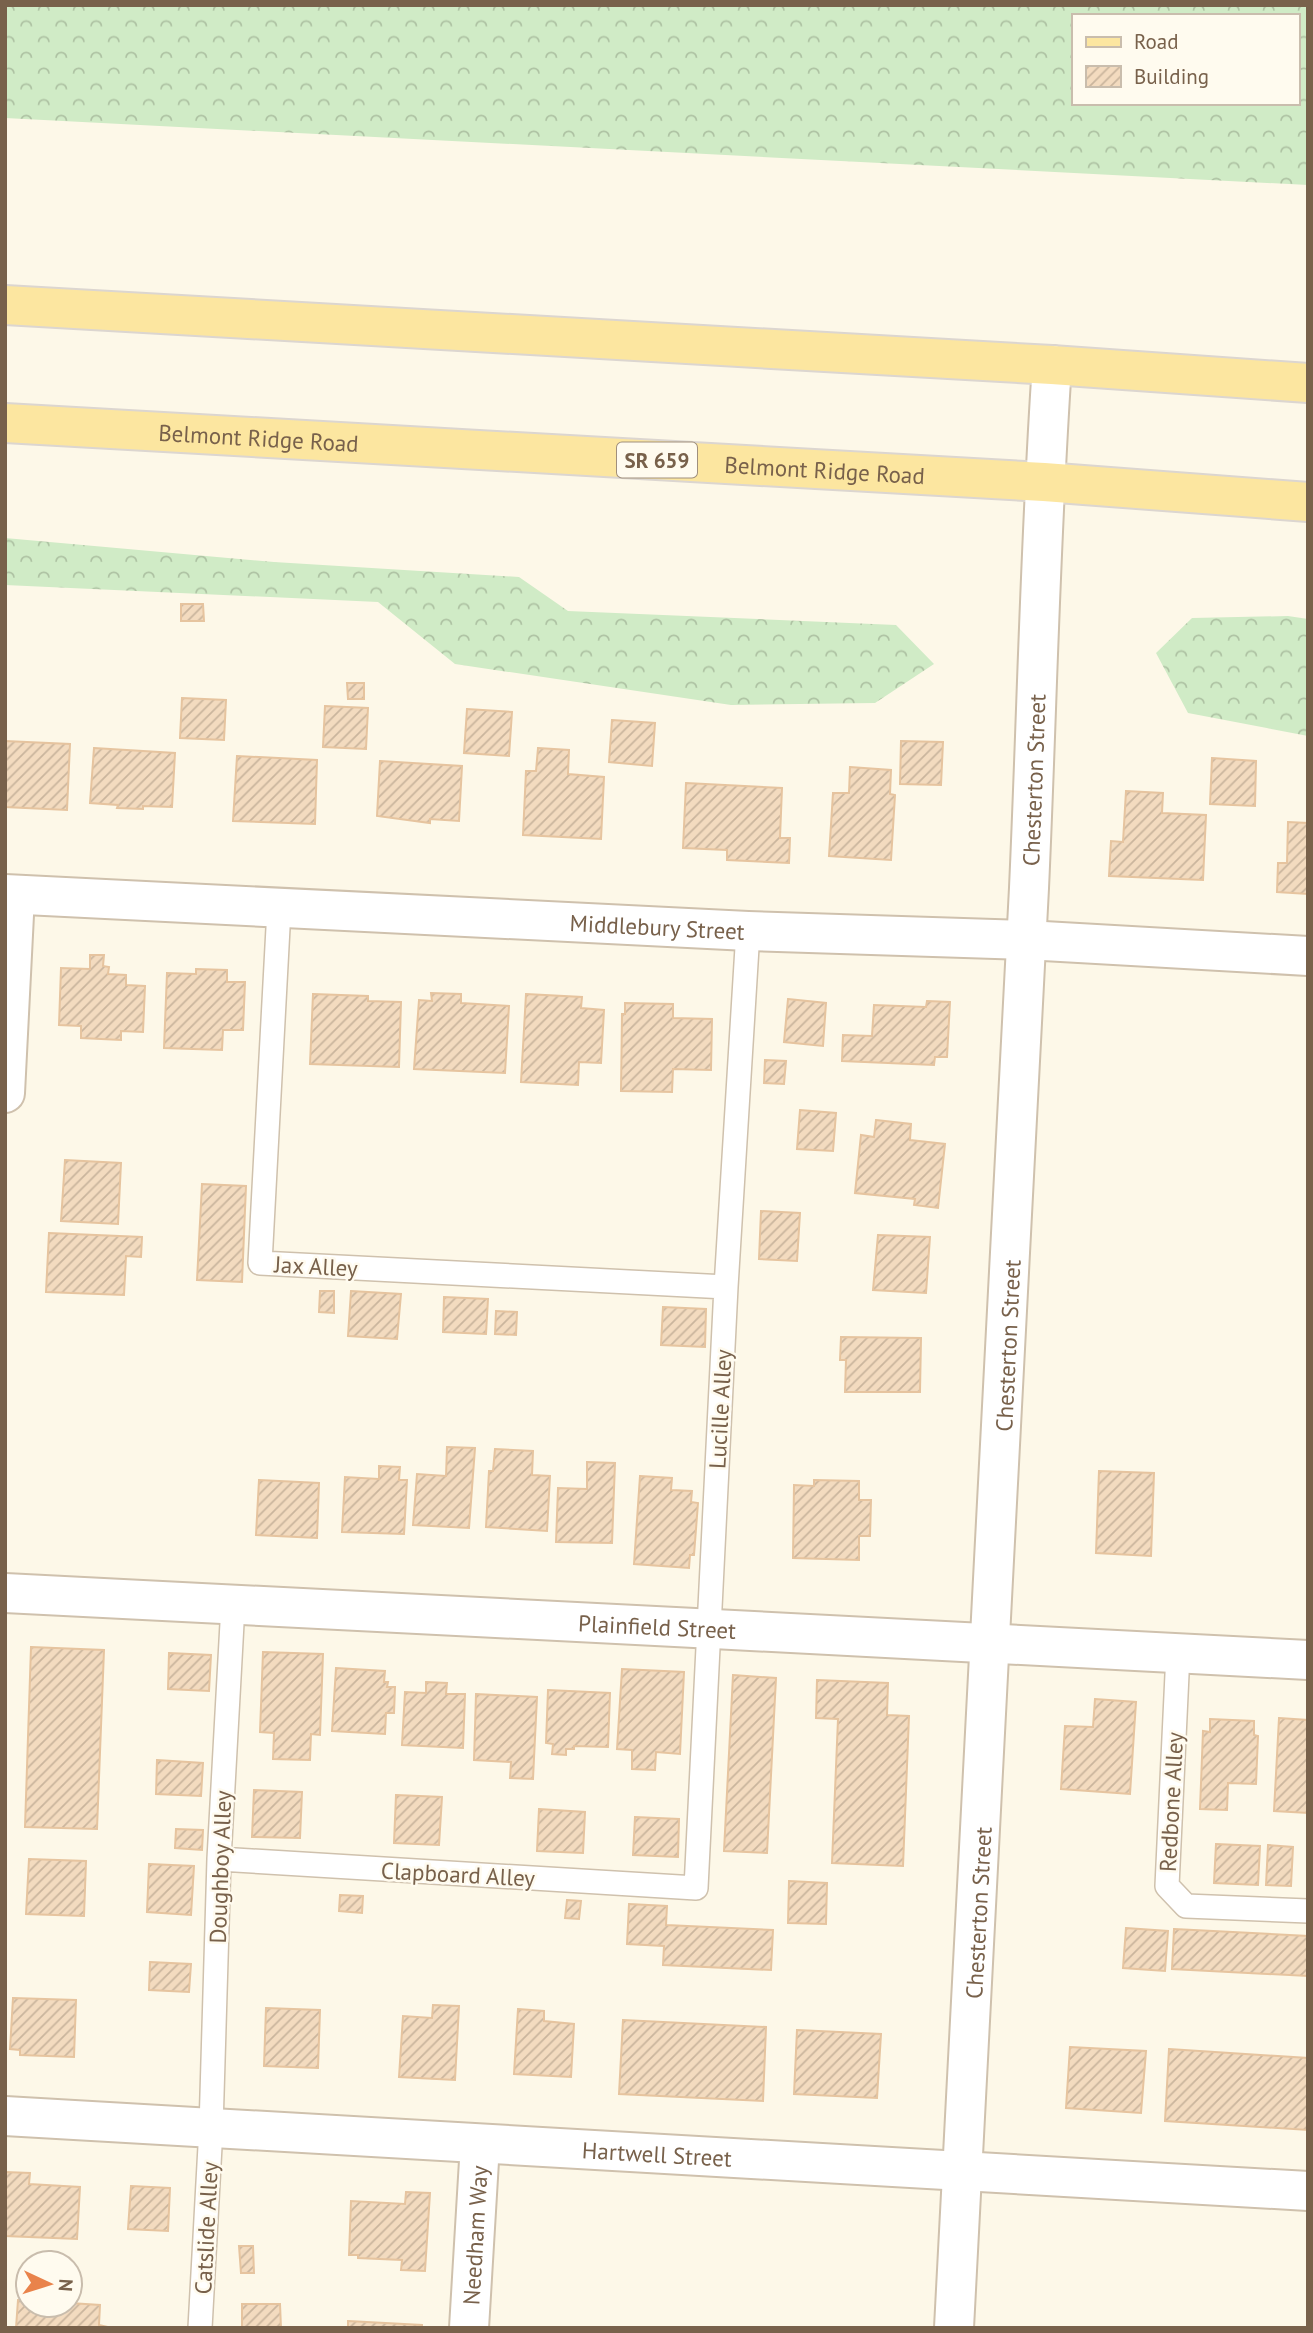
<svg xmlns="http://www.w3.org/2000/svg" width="1313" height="2333" viewBox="0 0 1313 2333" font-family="'PT Sans',sans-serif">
<defs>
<pattern id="forest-crowns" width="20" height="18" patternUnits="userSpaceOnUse" patternTransform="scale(1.75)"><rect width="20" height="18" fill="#d0ebc6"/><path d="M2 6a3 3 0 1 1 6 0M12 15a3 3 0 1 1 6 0" fill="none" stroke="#aec2a3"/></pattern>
<pattern id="building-hatch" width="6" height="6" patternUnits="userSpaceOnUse" patternTransform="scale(1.75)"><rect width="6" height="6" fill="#f3dbbf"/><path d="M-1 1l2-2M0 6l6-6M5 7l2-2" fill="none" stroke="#cab59d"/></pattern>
</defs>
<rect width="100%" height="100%" fill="#fdf8e8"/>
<path fill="url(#forest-crowns)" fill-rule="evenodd" d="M5,5H1308V185L5,118ZM1073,16H1297V103H1073Z
M5,538L274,562L519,577L568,611L896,625L934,664L875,703L731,705L455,664L378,602L5,585Z
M1288,616L1308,619V736L1188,713L1156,653L1192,618Z"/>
<path fill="url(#building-hatch)" stroke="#e6c49f" stroke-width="2" d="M181,604H203L204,621H181Z
M347,683H364V699H348Z
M182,698L226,700L224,740L180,738Z
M325,706L368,708L366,749L323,747Z
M467,709L512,712L509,756L464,753Z
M612,720L655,723L652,766L609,762Z
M5,741L70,744L67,810L5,807Z
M901,741L943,742L941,785L900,784Z
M94,748L175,753L172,807L143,806V809L117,808L118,805L90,803Z
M538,748L569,750L568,774L604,777L601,839L523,835L526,771H536Z
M237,756L317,760L315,824L233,821Z
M1212,758L1256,761L1255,806L1210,804Z
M380,761L462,766L459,821L430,819V823L377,816Z
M850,767L891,770L890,794L895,795L891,860L829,856L833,793H849Z
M686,783L782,788L780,838H790L789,863L727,860V850L683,848Z
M1126,791L1163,793L1162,813L1206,815L1203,880L1109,876L1111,841L1123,842Z
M1288,822L1308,823V894L1277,892L1278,863H1287Z
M90,955H104L103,966L109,967L108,974L126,975V985L145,986L143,1032L121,1031V1040L81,1038V1026L59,1025L61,968L90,969Z
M196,969L227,970V982H245L243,1030H223L222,1050L164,1048L167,973L196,974Z
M431,993L461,994V1003L509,1006L505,1073L414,1069L419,1000L432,1001Z
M313,994L368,996V1001L401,1002L399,1067L310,1064Z
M526,994L582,997L581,1008L604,1010L601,1063L579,1062L578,1085L521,1082Z
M788,999L826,1003L823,1046L784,1042Z
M927,1001L950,1002L947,1057H935L934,1065L842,1061L843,1035L872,1036L874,1005L926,1007Z
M625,1003L673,1004V1018L712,1019L711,1070L673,1069L672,1092L621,1091L622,1014H625Z
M765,1060L786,1061L784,1084L764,1083Z
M800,1110L836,1113L833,1151L797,1149Z
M876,1120L911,1124L910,1140L945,1144L938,1208L914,1205L915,1199L855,1193L861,1135L874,1137Z
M65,1160L121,1163L118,1224L61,1221Z
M202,1184L246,1186L242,1282L197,1280Z
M761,1211L800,1213L797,1261L759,1259Z
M49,1233L142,1237L141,1257L126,1256L124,1295L46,1292Z
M878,1235L930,1237L926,1293L873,1290Z
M320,1291H334V1313L319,1312Z
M351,1291L401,1294L397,1339L348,1336Z
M444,1297L488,1299L486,1334L443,1332Z
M663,1307L706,1309L705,1347L661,1345Z
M496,1311L517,1312L516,1335L495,1334Z
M841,1337L921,1338L920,1392H845L846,1360H840Z
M447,1447L475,1448L469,1528L413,1525L417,1474L446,1476Z
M495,1449L533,1451L532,1475L550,1476L547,1531L486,1527L489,1471H493Z
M587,1462L615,1463L612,1543L556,1542L558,1488L587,1489Z
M379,1466L400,1467L399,1480H407L404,1534L342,1532L345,1477L379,1479Z
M1099,1471L1154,1473L1151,1556L1096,1553Z
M640,1476L672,1478L671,1490L692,1491L691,1502L698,1503L694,1555H690L689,1568L634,1564Z
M259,1480L319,1483L317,1538L256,1535Z
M814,1480L859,1481V1500H871L870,1536H859V1560L793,1558L794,1485L814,1486Z
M31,1647L104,1650L97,1829L25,1827Z
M263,1652L323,1654L320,1735L311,1734L310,1760L273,1759L274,1733L260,1732Z
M169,1653L211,1655L209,1691L168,1689Z
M336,1668L385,1671L384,1682H388L387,1687H395L394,1713H386L385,1734L332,1731Z
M622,1669L684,1672L680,1754L656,1752L655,1770L632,1769V1750L617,1749Z
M733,1675L776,1678L767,1853L724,1851Z
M817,1680L888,1683L887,1715L909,1716L903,1866L832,1863L838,1719L816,1718Z
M426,1682L447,1683L446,1694H465L463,1748L402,1745L405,1692L426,1693Z
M548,1690L610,1693L608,1747L574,1746V1749H566V1755L552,1754L553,1744L546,1743Z
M476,1694L537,1697L533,1779L510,1778L511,1762L474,1760Z
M1095,1699L1136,1702L1130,1794L1061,1789L1065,1726L1093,1727Z
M1279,1718L1308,1720V1813L1274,1811Z
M1210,1719L1254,1721V1735L1258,1736L1256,1784L1228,1783L1227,1810L1200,1809L1203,1731L1210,1732Z
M157,1760L203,1763L201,1796L156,1794Z
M254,1790L302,1792L300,1838L252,1837Z
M396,1795L442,1797L439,1845L394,1843Z
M539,1809L585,1812L583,1853L537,1851Z
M635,1817L679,1819L678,1857L633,1855Z
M176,1829L203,1830L202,1850L175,1848Z
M1216,1844L1260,1846L1258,1885L1214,1883Z
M1268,1845L1293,1847L1291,1886L1266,1885Z
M29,1859L86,1861L84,1916L26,1914Z
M149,1864L194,1866L191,1915L147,1912Z
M789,1881L827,1883L826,1924L788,1923Z
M340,1895L363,1896L362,1913L339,1911Z
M567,1900L581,1901L579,1919L565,1918Z
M629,1904L667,1906L666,1925L773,1930L771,1970L663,1965L664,1946L627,1944Z
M1126,1928L1168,1931L1165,1971L1123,1968Z
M1174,1929L1308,1936V1976L1172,1969Z
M150,1962L191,1964L189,1992L149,1990Z
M13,1998L76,2000L74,2057L20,2055V2050L10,2049Z
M433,2005L459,2006L455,2080L399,2077L403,2016L432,2018Z
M266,2008L320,2010L318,2068L264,2066Z
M518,2009L544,2011V2021L574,2024L571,2077L514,2074Z
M623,2020L766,2027L763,2101L619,2094Z
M797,2030L881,2034L877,2098L794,2094Z
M1070,2047L1146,2051L1141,2113L1066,2108Z
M1169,2049L1308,2058V2130L1165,2121Z
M5,2172L30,2173L29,2184L80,2187L77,2239L5,2236Z
M131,2186L170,2188L168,2231L128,2229Z
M406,2192L430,2193L425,2271L401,2270L402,2260L358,2258V2255H349L351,2201L405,2204Z
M239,2246H253L254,2273H241Z
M18,2300L28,2301V2305L70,2303L100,2305L99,2325L112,2328H16Z
M242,2304H280L281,2328H242Z
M348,2321L422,2325V2328H348Z"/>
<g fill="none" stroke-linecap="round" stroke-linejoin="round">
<g stroke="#cfc1ad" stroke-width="26">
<path id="service" d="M279,909L260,1263L726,1287
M1178,1653L1167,1886L1186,1906L1308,1911
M219,1859L696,1888L726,1287L748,931
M200,2328L211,2128L219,1859L233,1605"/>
</g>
<g stroke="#cfc1ad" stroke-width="42">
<g id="minor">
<path id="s1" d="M5,894L748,931L1026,940L1308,956"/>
<path d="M5,1093L15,895"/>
<path id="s2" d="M5,1593C439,1618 874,1634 1308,1660"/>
<path id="s3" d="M5,2116L1308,2191"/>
<path id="s4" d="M469,2328L480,2144"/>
<path id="s5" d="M954,2328C983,1848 1007,1368 1029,888C1037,713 1040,539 1052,365"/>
</g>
</g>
<g stroke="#dcd6d0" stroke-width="42">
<g id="primary">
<path d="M5,305L1052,365L1308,383"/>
<path id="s6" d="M5,423L1044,482L1308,502"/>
</g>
</g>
<use href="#service" stroke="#fff" stroke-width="23"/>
<use href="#minor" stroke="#fff" stroke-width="38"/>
<use href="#primary" stroke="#fce6a0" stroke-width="38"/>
</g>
<g text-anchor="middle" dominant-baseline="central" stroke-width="5" stroke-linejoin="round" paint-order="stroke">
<rect fill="#fffbef" stroke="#a08f7c" stroke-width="2" x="617" y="442.5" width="80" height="35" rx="5"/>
<g font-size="21" font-weight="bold" fill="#78614b">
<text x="657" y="460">SR 659</text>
</g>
<g font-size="23" fill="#78614b" stroke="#fffbef">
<text stroke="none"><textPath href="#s6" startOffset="254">Belmont Ridge Road</textPath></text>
<text stroke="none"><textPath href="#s6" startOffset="821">Belmont Ridge Road</textPath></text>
<text stroke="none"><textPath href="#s5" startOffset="1550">Chesterton Street</textPath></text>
<text stroke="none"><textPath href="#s1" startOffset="653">Middlebury Street</textPath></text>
<text transform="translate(316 1266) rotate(3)">Jax Alley</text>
<text stroke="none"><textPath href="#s5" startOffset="984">Chesterton Street</textPath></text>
<text transform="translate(720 1409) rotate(-87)">Lucille Alley</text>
<text stroke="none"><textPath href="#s2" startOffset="653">Plainfield Street</textPath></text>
<text transform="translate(1171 1802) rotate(-87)">Redbone Alley</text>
<text transform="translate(220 1867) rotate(-88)">Doughboy Alley</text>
<text transform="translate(458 1874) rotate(3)">Clapboard Alley</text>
<text stroke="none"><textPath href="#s5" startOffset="416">Chesterton Street</textPath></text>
<text stroke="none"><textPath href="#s3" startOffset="653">Hartwell Street</textPath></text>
<text transform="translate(206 2228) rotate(-87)">Catslide Alley</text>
<text stroke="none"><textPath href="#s4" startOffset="93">Needham Way</textPath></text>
</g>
</g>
<rect width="1313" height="2333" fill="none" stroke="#78614b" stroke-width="14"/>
<rect x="1072" y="14" width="228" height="91" fill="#fffbef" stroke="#c9bdad" stroke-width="2"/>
<rect x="1086" y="37" width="35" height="10" fill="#fce6a0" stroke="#c9bdad" stroke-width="2"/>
<text x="1134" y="49" font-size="21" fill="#78614b">Road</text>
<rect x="1086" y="66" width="35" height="21" fill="url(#building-hatch)" stroke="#c9bdad" stroke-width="2"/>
<text x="1134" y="84" font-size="21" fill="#78614b">Building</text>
<g transform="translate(49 2284) rotate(94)"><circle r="33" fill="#fffbef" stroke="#c9bdad" stroke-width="2"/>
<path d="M0-5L12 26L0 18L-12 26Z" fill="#e9834b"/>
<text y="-10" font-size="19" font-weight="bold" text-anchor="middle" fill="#78614b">N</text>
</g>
</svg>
